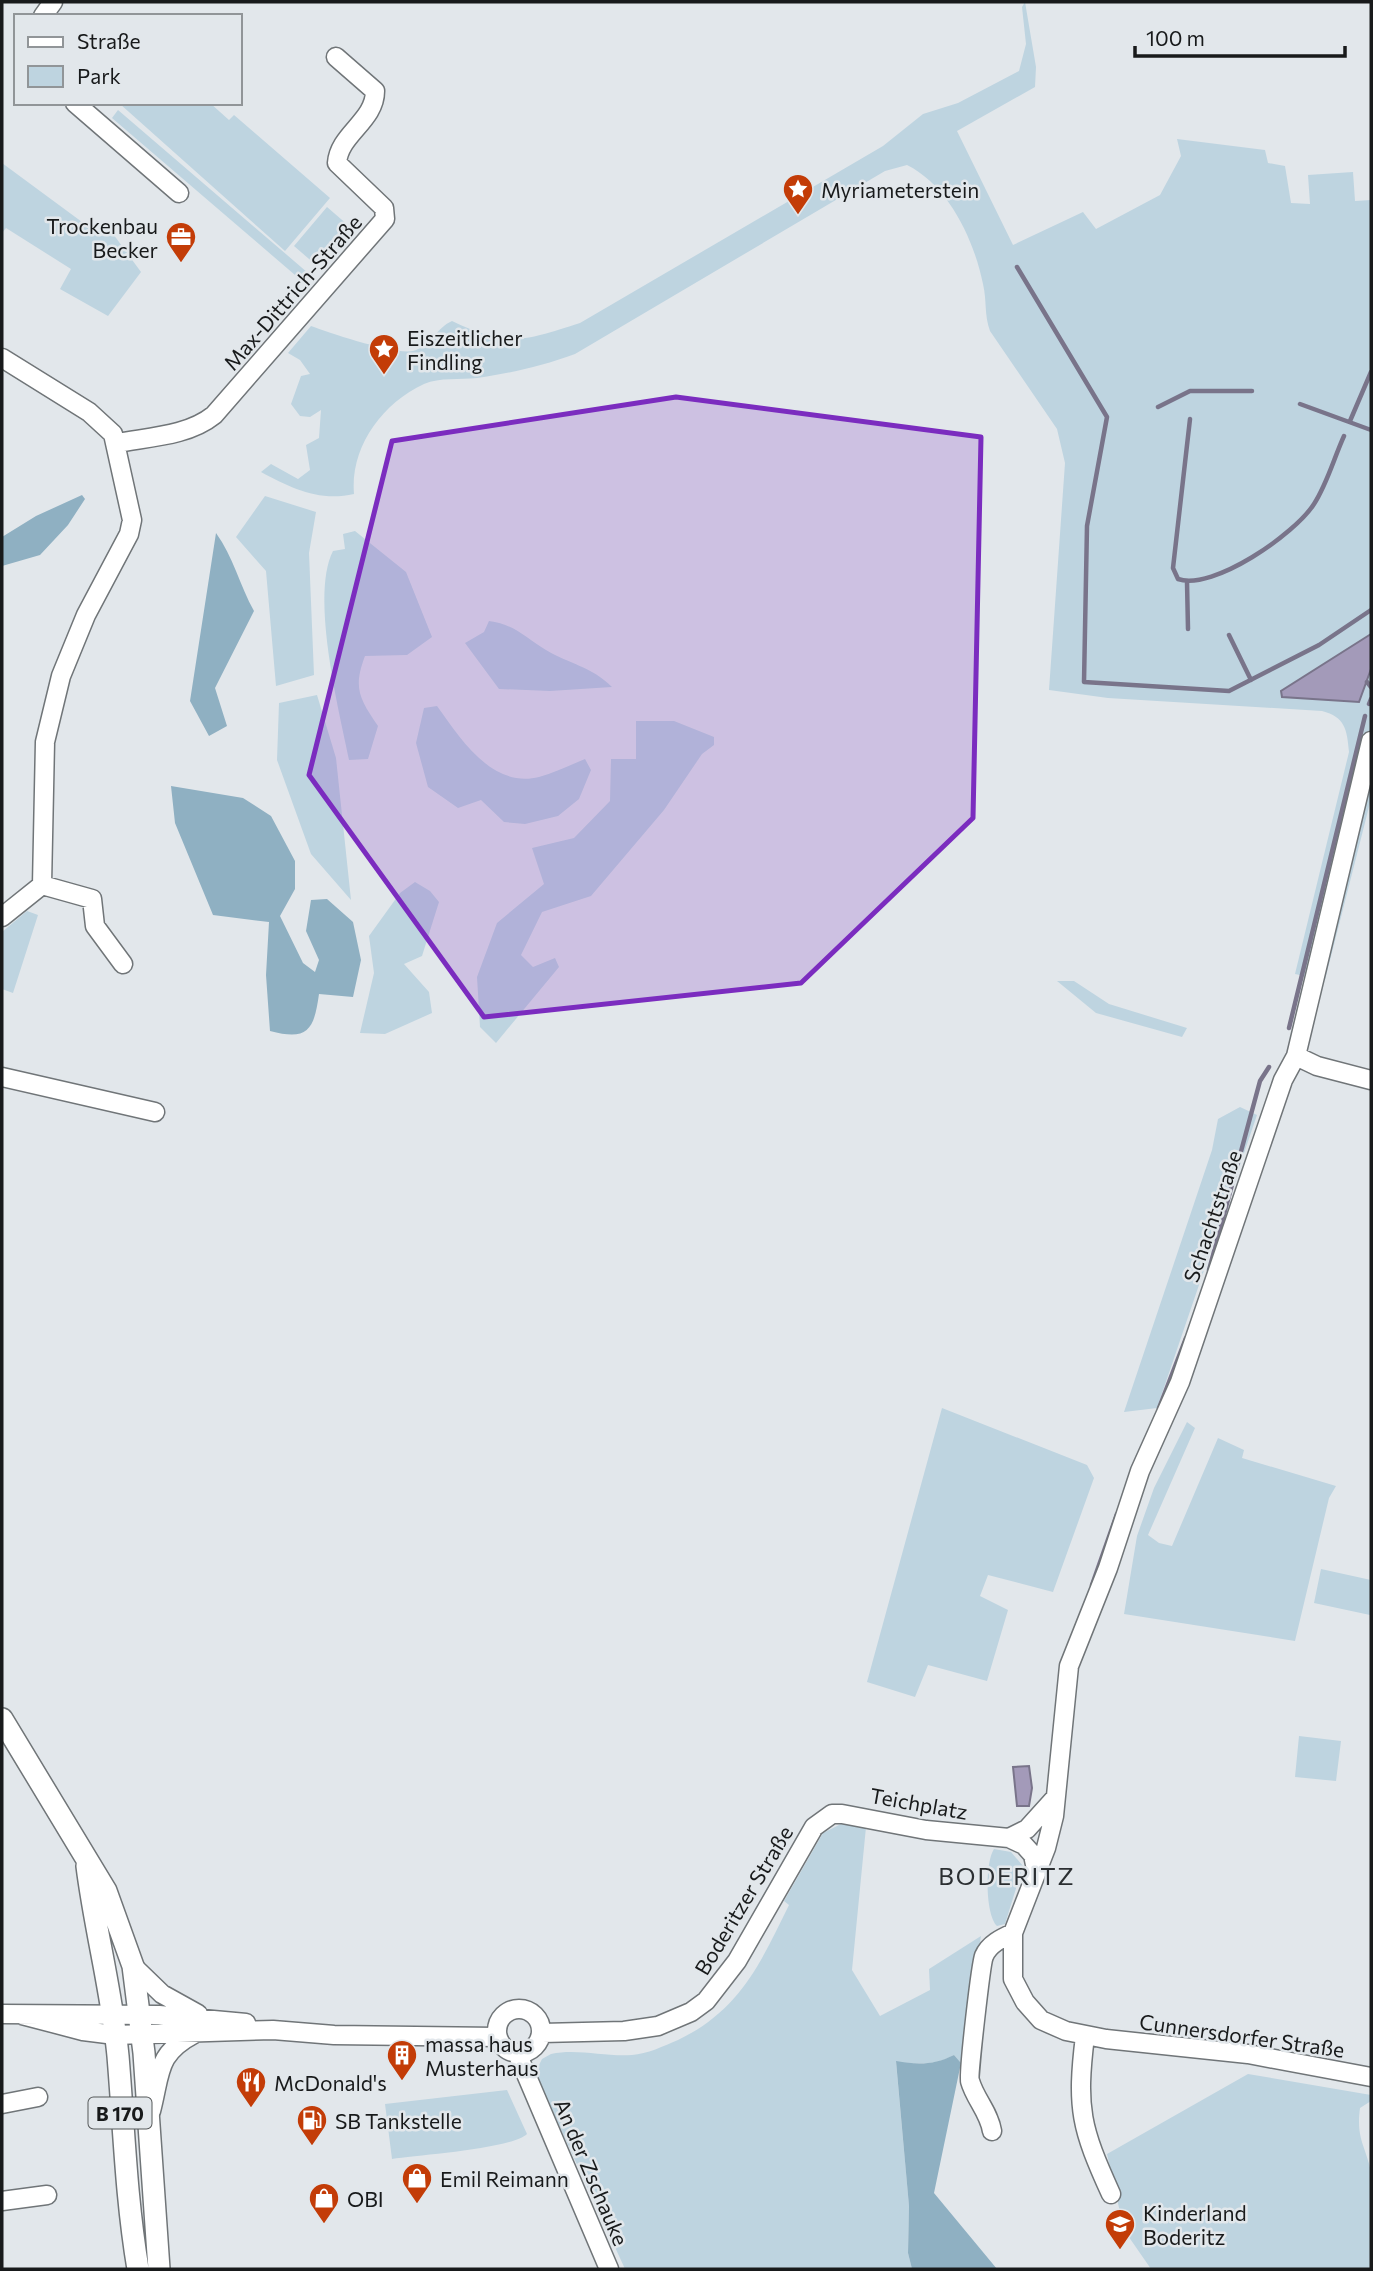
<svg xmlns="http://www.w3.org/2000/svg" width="1373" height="2271" viewBox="0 0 1373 2271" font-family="Commissioner,sans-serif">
<rect width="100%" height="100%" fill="#e2e7eb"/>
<path fill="#bed4e0" d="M1025,2L1036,67L1035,87L957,131L1013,245L1083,212L1096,229L1160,195L1181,156L1177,139L1265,150L1268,163L1285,166L1291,203L1310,204L1308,175L1353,172L1355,201L1371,200V799L1325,980L1295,974L1349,752C1347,729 1345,717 1322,711L1108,698L1049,690L1065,463L1057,429L990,331C984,315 987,301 983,284C974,240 949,186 907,165L885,171L575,354C542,366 512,373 477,378C460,380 440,377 424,384C381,404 350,448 354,494C319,502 291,488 261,472L271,464L298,479L310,470L306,445L319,438L321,410L310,417L300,416L291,404L301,376L310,374L300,360L288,353L311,326C330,333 395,355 413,351C431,346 436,328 452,321C508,348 523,341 580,323L883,146L923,114L958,103L1019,71L1026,44L1022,7Z
M210,103L229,120L234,115L330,198L285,251L120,104Z
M118,110L308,273L302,281L112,118Z
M2,163L101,236L108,227L141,272L108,316L60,289L71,269L6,228L2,233Z
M327,207L349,226L316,265L294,246Z
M265,496L316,512L309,553L314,675L276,686L266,571L236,537Z
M355,531L406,572L432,637L407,655L365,656C353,688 359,698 378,726L368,759L349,760C339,710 310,596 333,551L345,549L343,534Z
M489,621C514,624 526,638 546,650C569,664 591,666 612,687L550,691L499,689L465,643L484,632Z
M317,695L336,758L351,900L311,854L277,760L279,703Z
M437,706C460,738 492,789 539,777C554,773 570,765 585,759L591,770L579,799L558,816L525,824L504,822L481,800L458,808L428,787L416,743L424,708Z
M636,721H674L714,737V745L702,754L664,810L591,896L542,912L521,955L533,967L555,958L559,967L496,1043L480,1027L477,977L497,923L544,884L532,848L574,838L610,801L611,759H636Z
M415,882L430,891L439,902L422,956L404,964L429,992L432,1013L385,1034L360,1033L374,973L369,936L400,893Z
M27,911L38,915L13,993L2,989V932Z
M1057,981H1074L1109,1004L1187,1028L1182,1037L1096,1013Z
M1240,1107L1257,1115L1157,1408L1124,1412L1212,1150L1218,1119Z
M942,1408L1087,1465L1094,1478L1053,1592L988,1575L980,1596L1008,1610L987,1681L928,1665L915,1697L867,1682Z
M1187,1422L1195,1428L1148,1535L1159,1543L1172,1546L1218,1438L1244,1450L1242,1458L1336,1486L1329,1498L1295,1641L1124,1614L1137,1536L1154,1488Z
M1321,1569L1371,1580L1370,1615L1314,1603Z
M1299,1736L1341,1741L1336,1781L1295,1777Z
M841,1824L866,1827L852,1970L880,2016L930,1990L929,1969L981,1936L961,2063L954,2055C934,2066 918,2064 896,2062L909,2206L908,2253L912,2269H625L535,2073L542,2059L551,2054C577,2048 605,2057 632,2055C647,2054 664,2046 678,2040C740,2010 760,1964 789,1905L784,1901L823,1833Z
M994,1849L1011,1852L1023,1866L1005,1924L997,1926C985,1914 985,1862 994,1849Z
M1248,2074L1371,2095V2101L1360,2108C1356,2138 1365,2145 1371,2171C1373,2195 1371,2243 1371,2269H1151L1124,2230L1107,2154Z
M507,2090L527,2134C511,2149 418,2155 392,2159L385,2104Z"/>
<path fill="#8fb0c2" d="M82,495L85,499L68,525L40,555L2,566V537L36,516Z
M216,533C233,556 240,586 254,611L215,688L227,726L209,736L190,701Z
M171,786L243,798L271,816L295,861V889L280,916L303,963L315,972L319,960L306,931L311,900L327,899L353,922L361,960L353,997L319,994C314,1030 308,1041 270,1031L266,975L269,922L213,915L175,823Z
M954,2055L961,2063L934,2193L997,2269H912L908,2253L909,2206L896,2061C918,2065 934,2065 954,2055Z"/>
<path fill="#a39ab9" stroke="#79748a" stroke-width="2" d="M1371,634V669L1359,702L1282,697L1281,691Z
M1029,1766L1032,1788L1029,1806H1017L1013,1767Z"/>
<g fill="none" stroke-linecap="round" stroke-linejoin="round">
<path stroke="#79748a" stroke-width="4.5" d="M1017,267L1107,417L1087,526L1084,682L1229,691L1319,645L1371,610
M1300,404L1371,430
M1158,407L1190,391H1252
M1190,419L1173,568L1178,579C1213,591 1295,534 1314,504C1327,484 1334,458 1344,436
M1350,421L1371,372
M1187,582L1188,629
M1229,635L1251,680
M1367,682L1371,687
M1369,704L1371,699
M1289,1028L1365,716
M1209,1270L1260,1081L1269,1067
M1159,1408L1186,1338
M1092,1585L1117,1514"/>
<g stroke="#707578" stroke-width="21">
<path id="minor" d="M43,16L53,2
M75,103L179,193
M2,358L89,412L113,434L132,520L129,534L86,615L61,676L45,742L42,885L2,917
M117,443C149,437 188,436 214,415L385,219L384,208L337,163C339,134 375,121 375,91L336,57
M1371,741L1296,1056L1283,1080L1180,1382L1140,1471L1108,1568L1069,1666L1054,1816L1046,1848L1013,1933V1979L1025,2002L1041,2020L1066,2031L1106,2039L1248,2054L1371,2077
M42,885L92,899L95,926L123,964
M1296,1056L1317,1066L1371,1080
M2,1077L155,1112
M1009,1838L1027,1829L1055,1798
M133,1966L162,1994L198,2014
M497 2031a22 22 0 1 1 44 0a22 22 0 1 1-44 0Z
M2,2014L159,2015L246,2023
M22,2015L83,2031L115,2035L273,2030L334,2035L497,2037
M542,2033L624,2031L658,2026L691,2012L706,2001L737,1961L814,1827L832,1814H842L926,1830L1009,1838L1024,1845L1033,1855L1036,1869
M1085,2036C1076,2109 1081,2128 1111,2194
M517,2053L609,2269
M2,2104L38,2097
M151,2111C161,2073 156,2054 194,2034
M992,2131C989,2112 975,2099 970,2081C968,2075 981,1963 984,1956C989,1944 1002,1938 1013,1933
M2,2201L47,2195"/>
</g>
<g stroke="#707578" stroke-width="24">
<path id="major" d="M2,1719L106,1891L133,1966L144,2053L159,2269
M87,1866C95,1930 112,1992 118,2056C124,2128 126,2198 138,2269"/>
</g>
<use href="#minor" stroke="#fff" stroke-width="18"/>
<use href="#major" stroke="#fff" stroke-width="21"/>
</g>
<path fill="#7b2cbf" fill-opacity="0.2" stroke="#7b2cbf" stroke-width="5" stroke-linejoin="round" d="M676,397L981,437L973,818L801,983L484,1017L309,775L392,441Z"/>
<defs>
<g id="sight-pin" transform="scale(1.575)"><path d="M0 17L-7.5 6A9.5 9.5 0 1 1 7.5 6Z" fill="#c33c07" stroke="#e2e7eb"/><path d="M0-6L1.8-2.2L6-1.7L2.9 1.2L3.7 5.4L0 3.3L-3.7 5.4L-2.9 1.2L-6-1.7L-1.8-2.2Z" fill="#fff"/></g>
<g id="office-pin" transform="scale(1.575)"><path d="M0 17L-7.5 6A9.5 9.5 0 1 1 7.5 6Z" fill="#c33c07" stroke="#e2e7eb"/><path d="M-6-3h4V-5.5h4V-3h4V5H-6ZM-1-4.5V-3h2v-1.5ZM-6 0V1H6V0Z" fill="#fff"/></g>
<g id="building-pin" transform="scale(1.575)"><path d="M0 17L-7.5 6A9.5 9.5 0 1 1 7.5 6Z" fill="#c33c07" stroke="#e2e7eb"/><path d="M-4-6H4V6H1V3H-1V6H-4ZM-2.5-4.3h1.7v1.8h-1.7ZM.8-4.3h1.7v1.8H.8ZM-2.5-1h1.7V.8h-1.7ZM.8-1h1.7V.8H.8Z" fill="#fff"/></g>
<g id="restaurant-pin" transform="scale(1.575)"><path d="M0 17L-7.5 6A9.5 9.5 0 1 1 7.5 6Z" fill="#c33c07" stroke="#e2e7eb"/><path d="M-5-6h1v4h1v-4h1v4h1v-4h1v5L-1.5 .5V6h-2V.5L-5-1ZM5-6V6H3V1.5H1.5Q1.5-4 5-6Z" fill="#fff"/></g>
<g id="fuel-pin" transform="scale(1.575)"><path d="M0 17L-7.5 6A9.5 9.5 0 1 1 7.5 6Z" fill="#c33c07" stroke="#e2e7eb"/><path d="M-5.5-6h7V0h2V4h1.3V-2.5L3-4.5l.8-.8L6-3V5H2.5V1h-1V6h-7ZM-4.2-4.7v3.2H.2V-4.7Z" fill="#fff"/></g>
<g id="shop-pin" transform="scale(1.575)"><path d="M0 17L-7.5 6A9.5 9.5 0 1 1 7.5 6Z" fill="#c33c07" stroke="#e2e7eb"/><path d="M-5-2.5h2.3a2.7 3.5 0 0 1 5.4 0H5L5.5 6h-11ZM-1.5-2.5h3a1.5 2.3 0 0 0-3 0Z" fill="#fff"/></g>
<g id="school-pin" transform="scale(1.575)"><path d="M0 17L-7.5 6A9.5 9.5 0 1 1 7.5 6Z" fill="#c33c07" stroke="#e2e7eb"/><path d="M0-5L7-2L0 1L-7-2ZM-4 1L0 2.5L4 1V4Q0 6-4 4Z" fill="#fff"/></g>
</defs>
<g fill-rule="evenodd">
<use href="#sight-pin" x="798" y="189"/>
<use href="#office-pin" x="181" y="237"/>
<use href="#sight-pin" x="384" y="349"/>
<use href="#building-pin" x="402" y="2055"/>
<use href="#restaurant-pin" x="251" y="2082"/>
<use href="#fuel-pin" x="312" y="2120"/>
<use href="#shop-pin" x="417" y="2178"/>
<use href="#shop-pin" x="324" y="2198"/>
<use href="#school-pin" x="1120" y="2224"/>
</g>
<g text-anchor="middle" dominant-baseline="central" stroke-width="5" stroke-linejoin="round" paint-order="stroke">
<rect fill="#e2e7eb" stroke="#555859" stroke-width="2" x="88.5" y="2097.5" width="63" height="31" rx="5"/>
<g font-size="19" font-weight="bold" fill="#181a1b">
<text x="120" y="2113">B 170</text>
</g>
<g font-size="21" fill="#181a1b" stroke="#e2e7eb" text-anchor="start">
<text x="821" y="189">Myriameterstein</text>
<text x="158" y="225" text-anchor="end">Trockenbau<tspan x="158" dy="24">Becker</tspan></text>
<text x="407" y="337">Eiszeitlicher<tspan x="407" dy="24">Findling</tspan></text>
<text x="425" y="2043">massa haus<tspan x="425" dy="24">Musterhaus</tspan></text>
<text x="274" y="2082">McDonald's</text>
<text x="335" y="2120">SB Tankstelle</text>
<text x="440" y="2178">Emil Reimann</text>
<text x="347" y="2198">OBI</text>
<text x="1143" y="2212">Kinderland<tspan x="1143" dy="24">Boderitz</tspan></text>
</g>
<g font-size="21" fill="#181a1b" stroke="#e2e7eb">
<text transform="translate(292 292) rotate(-49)">Max-Dittrich-Straße</text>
<text transform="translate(1212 1216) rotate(-71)">Schachtstraße</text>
<text transform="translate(919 1803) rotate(10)">Teichplatz</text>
<text transform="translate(743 1900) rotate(-59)">Boderitzer Straße</text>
<text transform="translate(1242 2035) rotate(8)">Cunnersdorfer Straße</text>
<text transform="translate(592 2172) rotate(67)">An der Zschauke</text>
</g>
<g font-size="24" letter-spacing="2" fill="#2b2f32" stroke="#e2e7eb">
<text x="1007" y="1875">BODERITZ</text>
</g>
</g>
<rect width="1373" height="2271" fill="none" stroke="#181a1b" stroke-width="7"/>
<rect x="14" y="14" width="228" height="91" fill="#e2e7eb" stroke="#919598" stroke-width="2"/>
<rect x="28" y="37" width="35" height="10" fill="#ffffff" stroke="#919598" stroke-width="2"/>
<text x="77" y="49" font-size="21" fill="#181a1b">Straße</text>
<rect x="28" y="66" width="35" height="21" fill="#bed4e0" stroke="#919598" stroke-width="2"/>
<text x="77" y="84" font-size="21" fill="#181a1b">Park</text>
<path d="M1135 46v10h210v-10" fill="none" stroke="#181a1b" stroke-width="3.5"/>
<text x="1146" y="46" font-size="21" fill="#181a1b" stroke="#e2e7eb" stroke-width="5" paint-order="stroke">100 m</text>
</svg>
